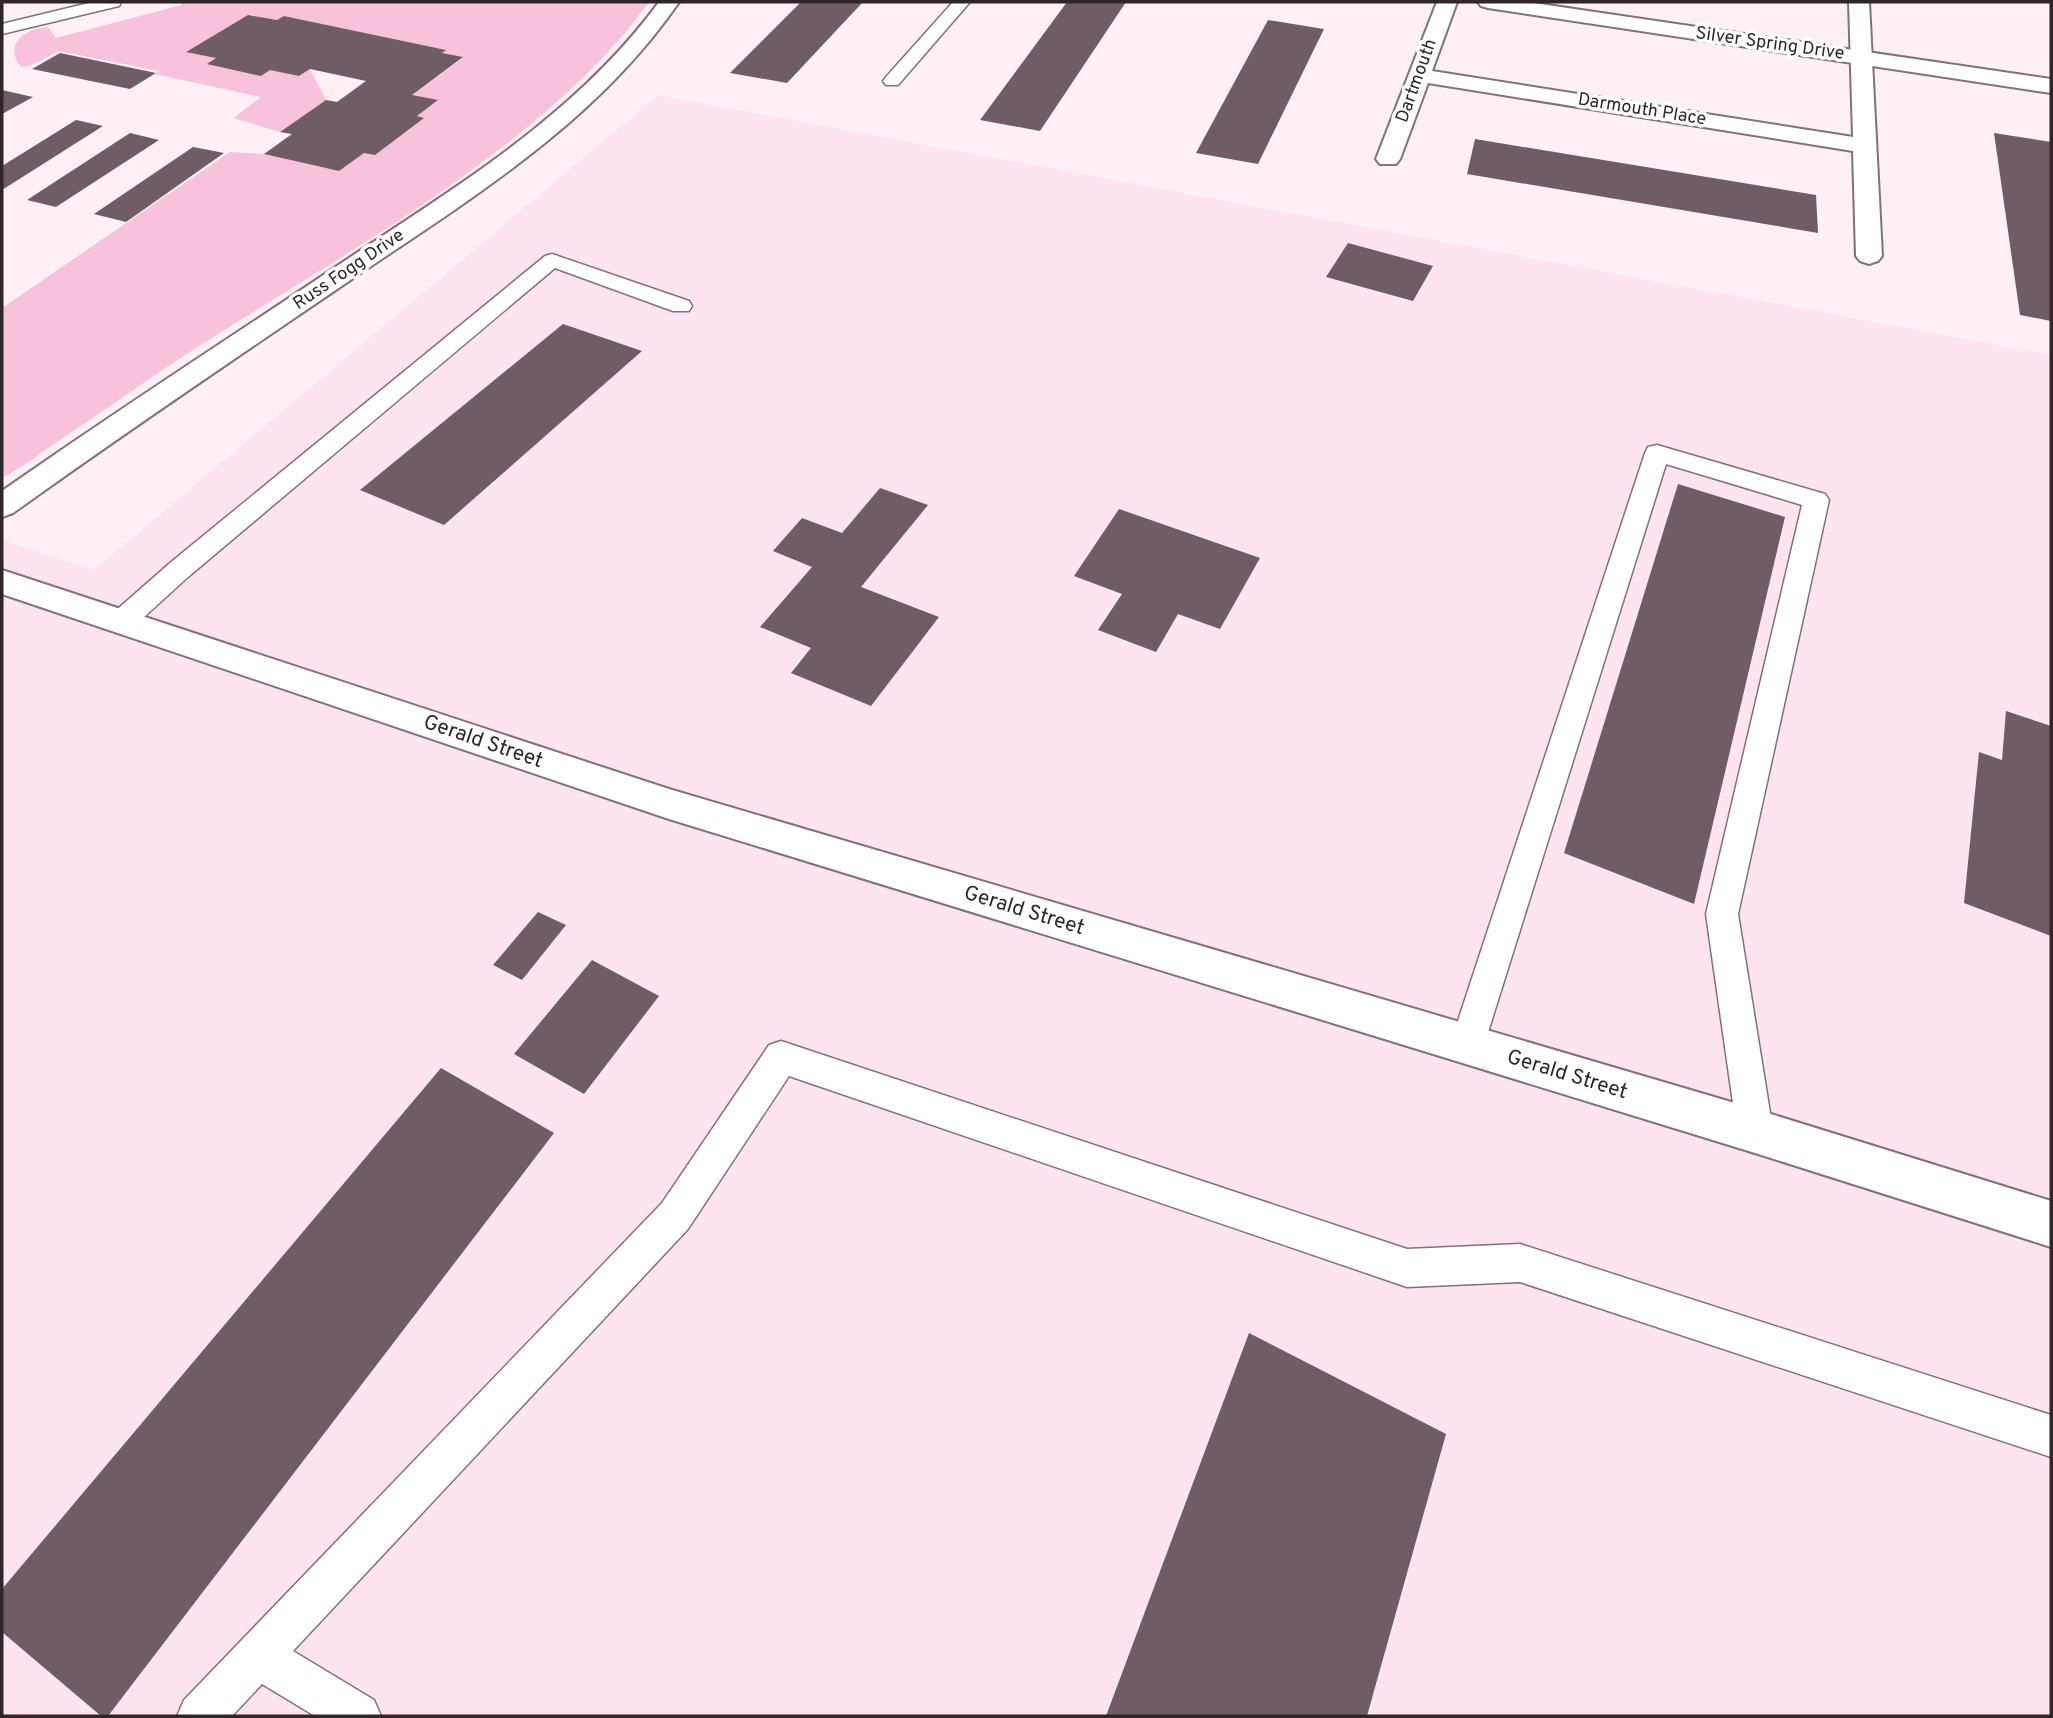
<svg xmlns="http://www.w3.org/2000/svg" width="2053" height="1718" viewBox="0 0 2053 1718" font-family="Overpass,sans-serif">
<rect width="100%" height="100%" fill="#fef0f5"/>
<path fill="#fde4ee" d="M658,95L2051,355V1716H2V540L94,570Z"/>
<path fill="#f8c2da" d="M181,2H649C544,147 345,252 196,348C151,377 108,408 64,437C43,451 23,467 2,478V308L230,152L264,154L339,171L364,153L423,119L417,116L437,100L412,95L463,58L442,53L445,50L284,16L277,20L249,15L187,51L299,76L310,69L326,100L280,132L233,118L261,97L155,74L159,71L59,51L30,66L21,67C3,45 25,28 48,27L56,38L182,5Z"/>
<path fill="#705c64" d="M801,2H863L787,83L730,73Z
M1067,2H1126L1040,131L980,120Z
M248,15L277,20L284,16L446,50L442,53L463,57L412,95L438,100L417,116L424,118L375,155L364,153L339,171L264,154L292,134L280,132L326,100L337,102L366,81L310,69L299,76L270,70L261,76L207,64L216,58L186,52Z
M1268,20L1324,29L1258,164L1196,153Z
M60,53L156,73L130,89L32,69Z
M2,90L33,97L4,113H2Z
M76,120L103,126L2,190V166Z
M130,133L159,140L56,207L27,200Z
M1994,133L2051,142V321L2020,315Z
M1475,139L1816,195L1818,233L1467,174Z
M193,147L224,153L126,222L94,214Z
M1348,243L1433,266L1413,301L1326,277Z
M563,324L642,351L444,525L360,490Z
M1678,484L1785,517L1694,904L1564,853Z
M880,488L928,505L861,587L939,617L871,706L791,673L811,648L760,627L812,567L773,551L802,518L842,533Z
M1119,509L1260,558L1220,629L1178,614L1156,652L1098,630L1122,594L1074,576Z
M2006,711L2051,726V936L1964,903L1979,752L2002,760Z
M538,912L566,925L522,980L493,965Z
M592,960L659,996L584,1094L514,1054Z
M441,1068L554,1133L108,1716H101L2,1632V1589Z
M1249,1333L1446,1434L1367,1716H1106Z"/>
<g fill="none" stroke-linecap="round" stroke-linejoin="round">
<g stroke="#847079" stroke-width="3">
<path id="service" d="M93,2H121L119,6L2,34V24Z
M953,2H970L898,85H886L883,81L886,77Z
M552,254L689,301L692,306L689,311H673L555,268L188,577L132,628L122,631L112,628L108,621L112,614L170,563L545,256Z
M1657,445L1825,494L1829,500L1738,914L1773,1131L1768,1143L1755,1149L1742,1143L1737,1131L1706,914L1802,505L1666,464L1484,1045L1479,1056L1467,1061L1455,1056L1450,1045L1645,453L1648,447Z
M781,1041L1407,1249L1520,1244L2051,1415V1457L1520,1282L1407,1287L789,1076L688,1229L293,1651L374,1700L381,1716H315L262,1684L232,1716H177L184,1700L662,1203L769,1045Z"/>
</g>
<g stroke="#847079" stroke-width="4">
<path id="minor" d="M659,2H679C595,124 470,199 349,281C236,358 123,434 13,513L2,517V491C115,412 231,337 346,260C459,185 578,113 659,2Z
M1437,2H1457L1432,71L1853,137L1849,2H1869L1882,256L1878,261L1869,264L1860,261L1856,256L1853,151L1428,83L1400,159L1396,164H1380L1376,159Z
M2,570L669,789L1755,1109L2051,1201V1247L1755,1153L669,819L2,594Z"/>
</g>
<g stroke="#847079" stroke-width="4">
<path id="tertiary" d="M1478,2H1527L2051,79V93L1488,8L1481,6Z"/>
</g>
<use href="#service" fill="#fff" fill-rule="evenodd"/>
<use href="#minor" fill="#fff" fill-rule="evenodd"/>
<use href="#tertiary" fill="#fff" fill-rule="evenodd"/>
</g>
<g text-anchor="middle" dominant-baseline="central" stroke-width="7" stroke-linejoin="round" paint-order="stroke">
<g font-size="18" fill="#2e2629" stroke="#fff">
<text transform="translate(1770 44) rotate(8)">Silver Spring Drive</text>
<text transform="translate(1417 81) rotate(-70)">Dartmouth</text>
<text transform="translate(1642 110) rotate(9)">Darmouth Place</text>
<text transform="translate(349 270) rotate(-34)">Russ Fogg Drive</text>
</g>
<g font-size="21" fill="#2e2629" stroke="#fff">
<text transform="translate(483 742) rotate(19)">Gerald Street</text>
<text transform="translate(1024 911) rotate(17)">Gerald Street</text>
<text transform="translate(1567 1075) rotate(17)">Gerald Street</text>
</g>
</g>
<rect width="2053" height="1718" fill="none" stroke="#2e2629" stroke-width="7"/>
</svg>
